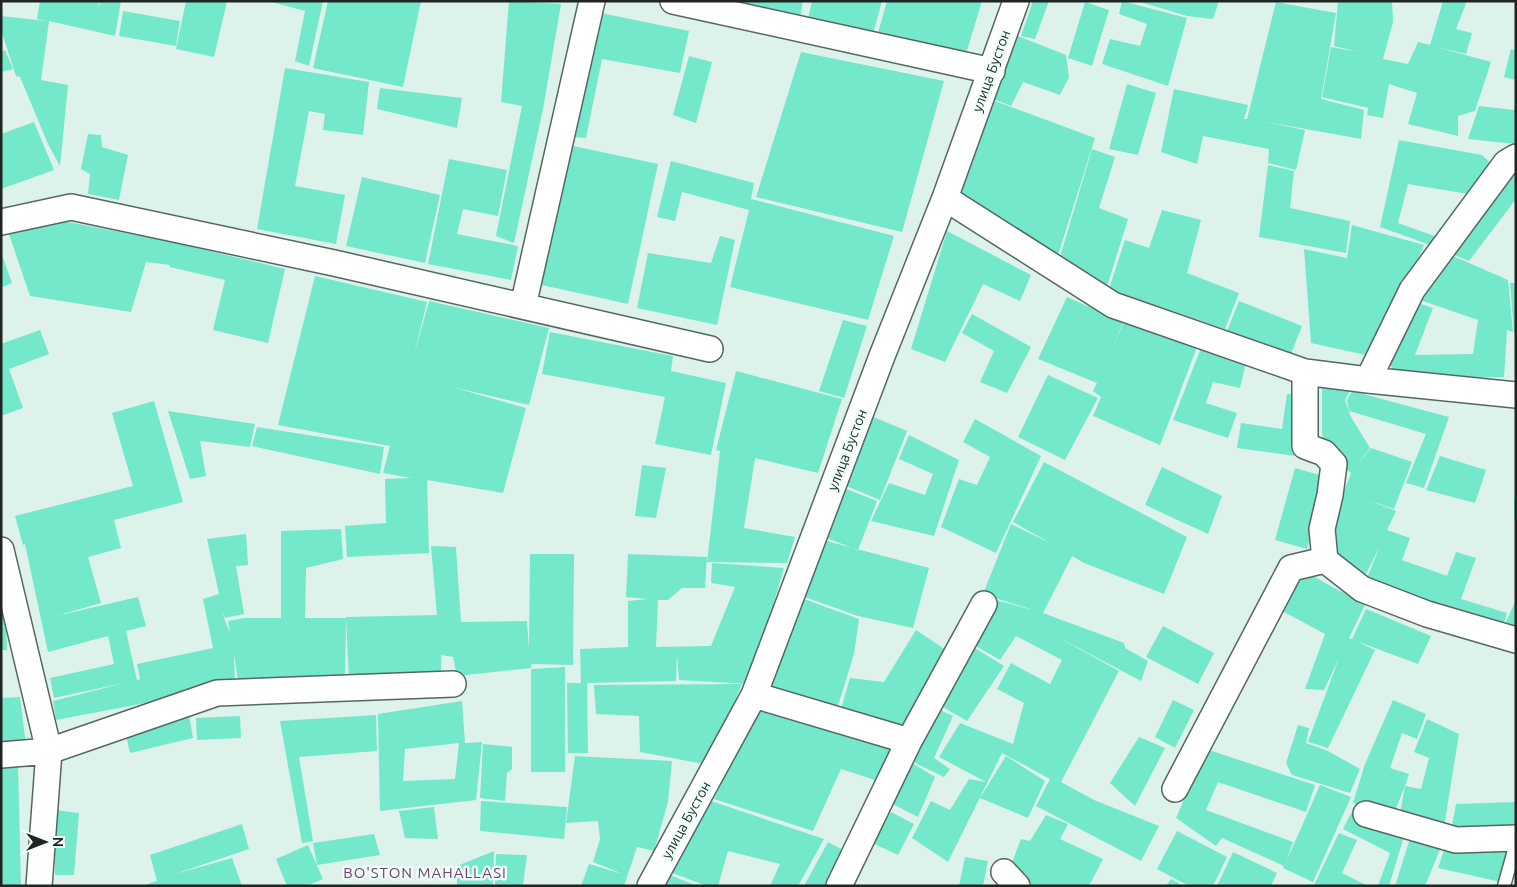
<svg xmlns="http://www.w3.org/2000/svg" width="1517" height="887" viewBox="0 0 1517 887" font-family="Ubuntu,sans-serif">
<rect width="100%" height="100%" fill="#ddf2eb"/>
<path fill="#74e8cb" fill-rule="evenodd" d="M40,1H99L98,10L100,1H121L115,36L49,21L41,80L68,85L60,166L48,144L20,77L16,76L1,30V16L46,21L37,19Z
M186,1H227L214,57L176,49Z
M268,1H323L309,66L295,61L305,11Z
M328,1H421L403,87L313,68Z
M509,1L561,4L543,109L514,243L496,236L522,106L501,102Z
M699,1H803L799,23Z
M812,1H882L871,41L806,28Z
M887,1H982L966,54L878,33Z
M1033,1H1049L1035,39L1021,36Z
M1122,1L1187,18L1168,86L1102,64L1110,39L1140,46L1147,24L1119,14Z
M1137,1H1219L1213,19L1187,16Z
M1338,1H1392L1393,22L1383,59L1408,64L1418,42L1430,45L1443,1H1467L1456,29L1472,33L1466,54L1433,46L1491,62L1475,111L1458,116V136L1408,124L1417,93L1389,84L1383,118L1367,115L1368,108L1322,97L1331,47L1358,52L1334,46Z
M1085,2L1109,10L1092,66L1068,58Z
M1276,2L1336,13L1321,99L1364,110L1361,139L1267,122L1305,130L1296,170L1268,163L1269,149L1203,136L1197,164L1161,152L1174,89L1248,105L1244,119H1247Z
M123,11L180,21L176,46L119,36Z
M591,11L689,31L680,73L602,59L586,138L564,136Z
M1013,34L1066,55L1069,77L1060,95L1023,82L1011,106L993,99Z
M1511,49L1516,51V80L1504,77Z
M5,50L13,69L1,72V52Z
M801,52L944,81L902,232L756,197Z
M689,56L712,62L696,123L673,115Z
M285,68L369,82L363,135L323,130L325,114L309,111L295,186L345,195L336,244L257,229Z
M1127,84L1156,93L1138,155L1109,149Z
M380,88L462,98L457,128L377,109Z
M992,100L1095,138L1054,268L950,217Z
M1515,104L1516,144L1468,139L1479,106L1514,110Z
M34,122L54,170L1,189V134Z
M88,134L101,135L102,147L128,155L119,200L88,194L90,174L81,169Z
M1399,140L1482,155L1498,170L1474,195L1408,184L1398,223L1440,238L1433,246L1380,227Z
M564,144L658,164L628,304L533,283Z
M1092,149L1115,157L1099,208L1128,219L1106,290L1055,274Z
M449,159L507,170L498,216L463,209L457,234L518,246L511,280L428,264Z
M671,161L754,183L751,199L894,236L868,320L730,287L749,210L682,192L675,221L657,217Z
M1268,165L1294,171L1290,208L1350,221L1346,253L1259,237Z
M1516,170V199L1469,261L1445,251Z
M362,177L440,195L425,263L346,246Z
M1162,210L1201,220L1187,273L1239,293L1225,329L1109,289L1125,240L1149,248Z
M58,220L176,243L285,269L268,343L213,330L225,280L170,267V265L146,262L131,312L30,296L8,231Z
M1352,225L1424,245L1375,357L1311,343L1304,249L1347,258Z
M947,231L1031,275L1020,301L983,284L945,362L911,349Z
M720,236L735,240L717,325L637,308L648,253L711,263Z
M1,252L12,283L1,288Z
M1444,252L1508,280L1513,332L1507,330L1504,377L1398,379L1386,357L1412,301L1433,308L1415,355L1473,354L1478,320L1411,297Z
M315,276L427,302L414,355L429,301L549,328L529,405L452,387L526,408L503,493L427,480L429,553L347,557L345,526L386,523L385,479L411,478L383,473L390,446L278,425Z
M1510,283H1516V334H1514Z
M1067,297L1123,322L1112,349L1125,319L1197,347L1160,445L1093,416L1101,397L1093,391L1097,383L1038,359Z
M1239,301L1302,326L1290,356L1227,331Z
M972,314L1031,347L1007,393L980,382L994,351L962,333Z
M843,320L867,326L844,398L819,391Z
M40,330L49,354L9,369L23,408L1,416V344Z
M550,332L673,356L671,371L726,383L711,455L655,444L665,397L542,374Z
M1201,348L1246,362L1240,388L1213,382L1206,403L1237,413L1228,438L1173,420Z
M736,371L842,399L818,473L755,458L744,528L795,537L787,563L707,562L720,451L716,450Z
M1048,375L1098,398L1065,460L1018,437Z
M1322,385L1350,391L1345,400L1351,417L1370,448L1357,465L1371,448L1412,462L1394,509L1368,500L1396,511L1387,530L1410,538L1402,560L1447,576L1456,552L1476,558L1461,599L1507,613L1502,630L1365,583L1380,546L1366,574L1324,544L1351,473L1326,455L1322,433Z
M1352,391L1449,417L1424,488L1406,483L1426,434L1349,411L1347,400Z
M1287,394L1301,395L1296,456L1237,448L1241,423L1282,429Z
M154,401L183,502L114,520L121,548L88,557L101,603L56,616L138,597L146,626L126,631L137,680L140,679L137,664L213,648L203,599L219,594L207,539L246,534L248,565L236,566L244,614L225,618L223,612L224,618L230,633L228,621L244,618H281V531L341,529L343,559L306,568L305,618H346L345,682L239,687L234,654L235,686L56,720L53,701L124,683L54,698L50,678L114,664L108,636L48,652L25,544L23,545L15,516L133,486L112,413Z
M168,411L255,424L250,447L200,441L206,476L190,479Z
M866,414L907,431L880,500L839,483Z
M975,419L1041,456L996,553L941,527L959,479L977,485L990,457L963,442Z
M257,427L384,447L380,474L252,446Z
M909,435L959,460L934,536L871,521L889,483L925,495L933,474L899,459Z
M1440,456L1486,470L1475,503L1426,490Z
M1044,462L1187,537L1164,594L1084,563L1072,556L1043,613L1124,643L1125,648L1148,661L1141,681L1054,635L1119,671L1061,782L1094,800L1159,826L1141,861L1036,806L1050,779L1002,753L948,862L912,838L931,801L950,810L969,779L986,782L939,757L960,723L1013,744L1024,703L997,689L1011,663L1050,684L1062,660L1016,636L1000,660L972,644L992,599L1036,611L983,594L1011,524L1052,544L1013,522Z
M642,465L666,468L656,518L635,516Z
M1162,467L1222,496L1208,534L1145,505Z
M1295,468L1327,477L1307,549L1275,540Z
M839,486L877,501L858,550L821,536Z
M1514,499H1516V520H1514Z
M819,539L929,568L913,628L858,616L802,596Z
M431,546L456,547L461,622L527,621L529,649L530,554H574L573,665L531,664V668L457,676L453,657L441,655V681L349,682L346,617L437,615Z
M628,554L707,557L705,588H682L668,600H658L656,647L711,646L735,587L711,583L712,563L784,568L750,684L679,680L677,653L676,681L587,683L588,753H568L567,683H581L580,649L628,647V601L647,599L626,597Z
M1304,571L1365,605L1349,638L1352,639L1366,609L1431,636L1418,664L1356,641L1375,650L1328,748L1308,742L1339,658L1324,690L1305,689L1325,634L1284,612Z
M801,598L859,619L854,654L837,709L767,687Z
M1516,600V632L1503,628Z
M1,602L5,603L7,650H1Z
M1163,626L1214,653L1198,684L1146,657Z
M916,630L949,652L903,734L841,709L850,678L884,682Z
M975,648L1004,666L967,721L941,706Z
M565,667V772H531V669Z
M742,684L709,765L640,752L639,716L596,714L594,685Z
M20,697L26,745L1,746V698Z
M1173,700L1194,710L1175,748L1155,737Z
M1393,700L1426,714L1417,739L1402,733L1390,768L1409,774L1405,786L1421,789L1429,758L1414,752L1427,719L1459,734L1444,827L1399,819L1405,786L1394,813L1353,803L1365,764Z
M462,701L465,743L482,742L476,800L380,811L378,714ZM459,743L455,779L403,781L405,749Z
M764,701L898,743L881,782L841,769L813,831L714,799Z
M938,709L953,716L934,758L950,769L944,777L909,760Z
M189,715L193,738L130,753L124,727Z
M376,715L377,751L299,757L313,841L302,843L280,721Z
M240,716L241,738L197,740L196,718Z
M1298,725L1309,728L1306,743L1328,751L1360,769L1350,793L1292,775L1286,763Z
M1139,737L1165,748L1135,806L1110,783Z
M483,744L512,747V769L507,773L505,801L480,798Z
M1206,749L1315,785L1306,812L1218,782L1206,810L1293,842L1286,862L1320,785L1351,797L1313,882L1283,868L1284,866L1222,838L1216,846L1176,818Z
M575,756L672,761L668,802L654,851L637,847L624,886H581L589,864L623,874L593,862L600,839L598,821L566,823Z
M1006,756L1045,781L1028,818L980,798Z
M904,758L935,777L918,817L883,799Z
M1,763H18L21,886H1Z
M481,801L567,807L564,839L480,831Z
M711,801L824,839L798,886H770L780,864L728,851L718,886H707L670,872Z
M1516,802V836H1450L1456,804Z
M434,807L438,839L405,838L399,811Z
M55,810L79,813L74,875H55Z
M891,812L914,824L898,855L872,843Z
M1351,813L1405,833L1389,886H1378L1390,853L1343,829Z
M1046,815L1068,824L1060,839L1103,859L1089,886H1035L1008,873L1021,839L1030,841Z
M242,824L249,849L175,874L232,858L242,886H142L157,881L150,855Z
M1177,831L1227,857L1213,886H1189L1157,869Z
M1412,832L1443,842L1425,886H1395Z
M1339,833L1357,840L1342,873L1368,886L1314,885Z
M374,834L380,855L317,865L313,843Z
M828,842L843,850L824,886H804Z
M1446,844H1511L1501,882L1438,868Z
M308,845L323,879L307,886H287L276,859Z
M494,851L493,886H457V866Z
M1233,852L1277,873L1271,886H1217Z
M496,854L527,855L523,886H495Z
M965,857L988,861L983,886H959Z
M665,873L697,886H659Z
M1171,879L1183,886H1166Z"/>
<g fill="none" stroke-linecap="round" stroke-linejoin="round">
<g stroke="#556761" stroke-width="15">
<path id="service" d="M1504,886L1516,843"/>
</g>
<g stroke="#556761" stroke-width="28">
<path id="minor" d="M673,1L992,71
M945,198L1113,305L1305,372L1368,380L1412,290L1506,163L1516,157
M1,222L71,207L334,263L710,349
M523,306L592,1
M1305,372V446L1324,453L1334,464L1330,495L1322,529L1325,560L1362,589L1427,614L1516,640
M1368,380L1516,395
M1,550L49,751L39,886
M754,695L909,741
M1,755L49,751L217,693L453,684
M1175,789L1291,568L1325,560
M1366,814L1456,840L1516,838
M1004,872L1017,886
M650,886L754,695L882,356L945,198L1016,1
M839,886L909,741L984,604"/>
</g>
<use href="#service" stroke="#fff" stroke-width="12"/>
<use href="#minor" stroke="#fff" stroke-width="25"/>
</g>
<g text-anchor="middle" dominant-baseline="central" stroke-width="5" stroke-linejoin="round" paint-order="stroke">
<g font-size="14" fill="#1e2523" stroke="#eefef9">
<text transform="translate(991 71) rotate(-70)">улица Бустон</text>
<text transform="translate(847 450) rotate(-69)">улица Бустон</text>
<text transform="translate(686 820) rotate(-61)">улица Бустон</text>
</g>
<g font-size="15" letter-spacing="1" fill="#714175" stroke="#eefef9">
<text x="425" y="872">BO'STON MAHALLASI</text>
</g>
</g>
<rect width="1517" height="887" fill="none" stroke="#1e2523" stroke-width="5"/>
<g transform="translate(45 842) rotate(90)" stroke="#eefef9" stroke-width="4" paint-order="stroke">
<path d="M0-4L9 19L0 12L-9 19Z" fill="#1e2523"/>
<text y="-8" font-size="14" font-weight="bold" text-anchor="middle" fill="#1e2523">N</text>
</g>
</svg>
